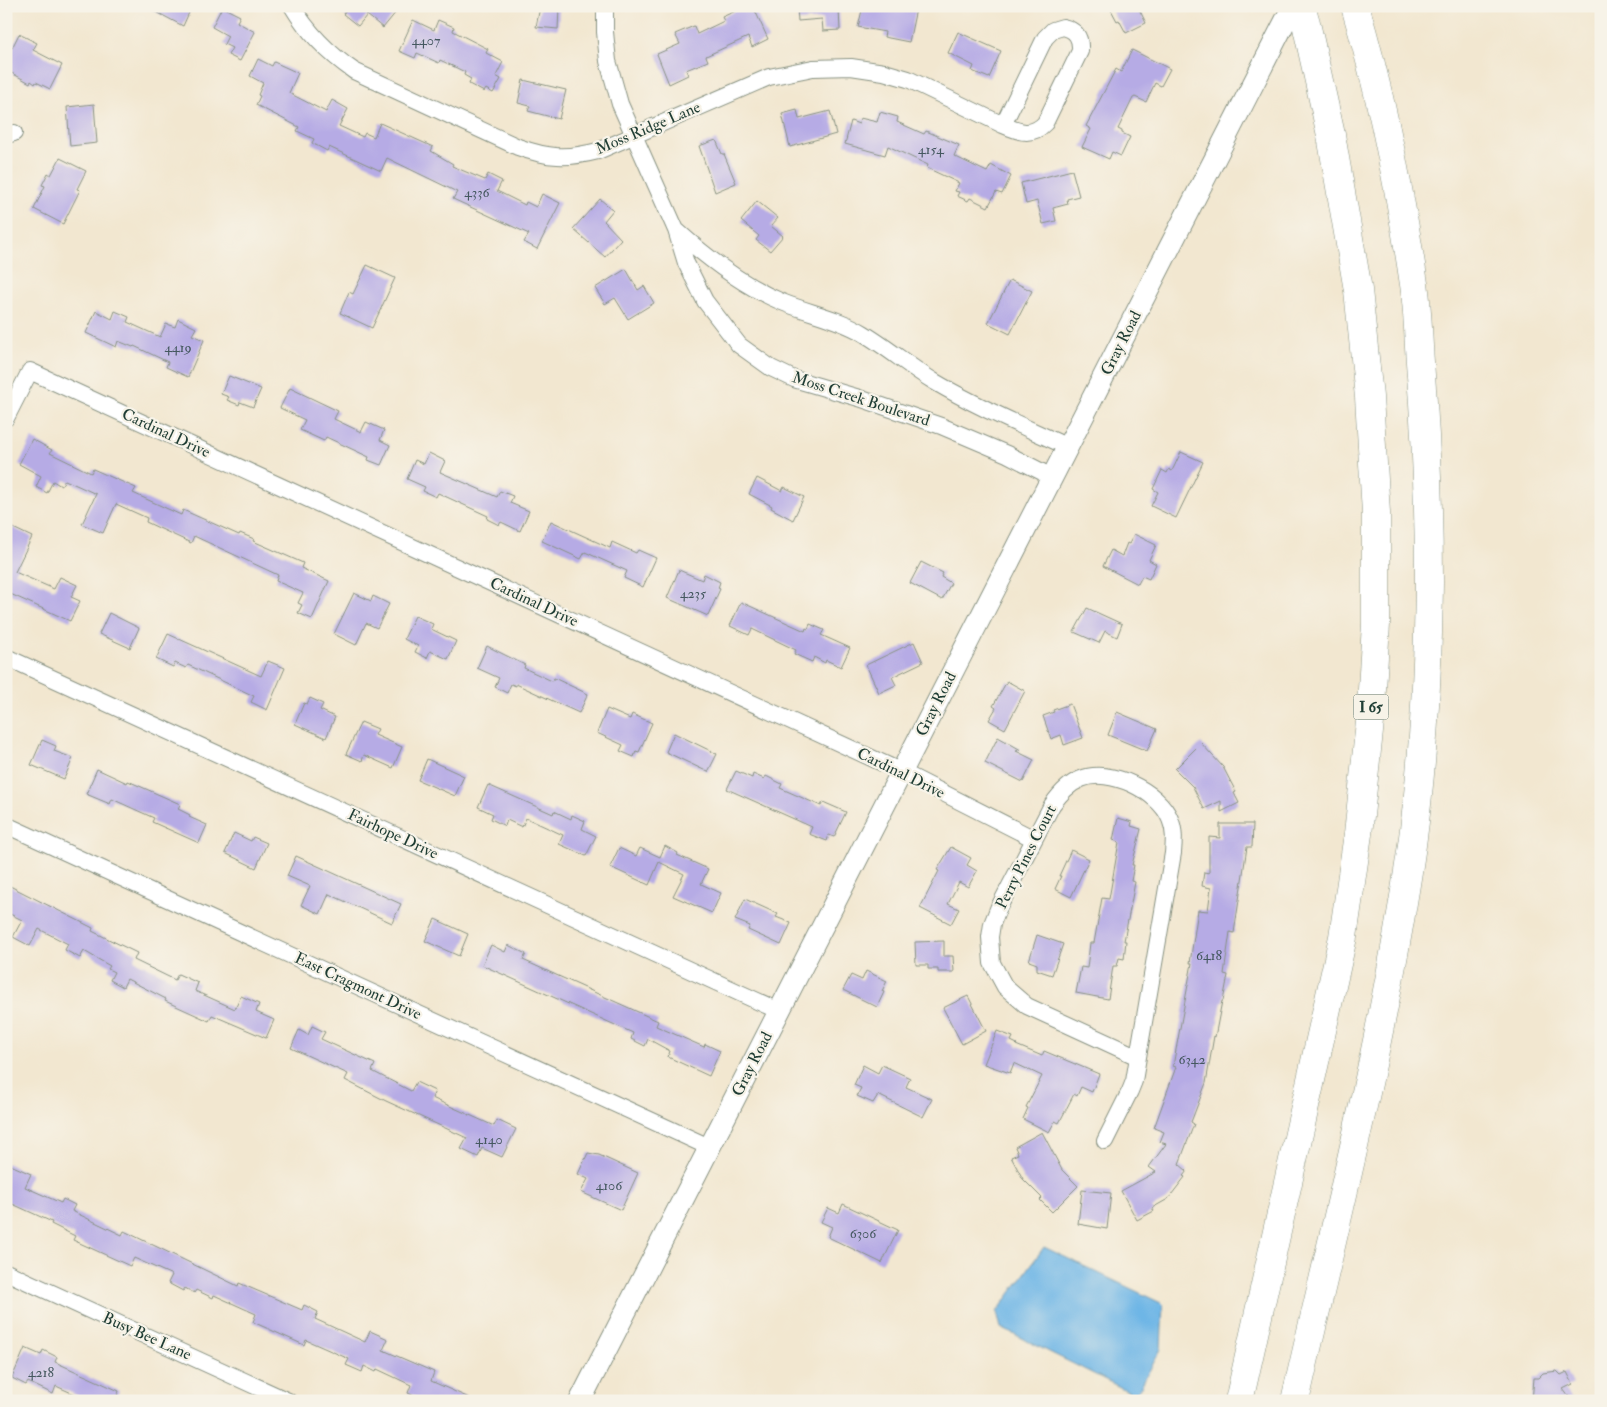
<svg xmlns="http://www.w3.org/2000/svg" width="1607" height="1407" viewBox="0 0 1607 1407" font-family="'IM FELL Double Pica',serif">
<rect width="100%" height="100%" fill="#f7f3e8"/>
<filter id="ink" filterUnits="userSpaceOnUse"><feTurbulence type="fractalNoise" baseFrequency=".02" numOctaves="2"/><feDisplacementMap in="SourceGraphic" scale="10" xChannelSelector="R" yChannelSelector="G"/><feConvolveMatrix kernelMatrix="1 2 1 2 8 2 1 2 1" color-interpolation-filters="sRGB"/></filter>
<filter id="wash" filterUnits="userSpaceOnUse"><feTurbulence type="fractalNoise" baseFrequency=".0096" numOctaves="4" result="noise"/><feDisplacementMap in="SourceGraphic" scale="20" xChannelSelector="R" yChannelSelector="G"/><feGaussianBlur stdDeviation="1.12" result="paint"/><feColorMatrix in="noise" values="0 0 0 0 0 0 0 0 0 0 0 0 0 0 0 0 0 1.4 0 .05"/><feComposite in="paint" operator="in"/></filter>
<g filter="url(#wash)">
<rect width="100%" height="100%" fill="#f2e7d0"/>
<path fill="#6eb6e6" stroke="#467a8d" d="M1044,1247L1163,1304L1161,1349L1136,1395L1001,1328L997,1312Z"/>
<g id="blocks">
<path fill="#b6abe5" d="M145,6H192L183,26Z
M349,6H401L383,28L367,15L358,26L343,14Z
M747,6H753L768,39L752,47L748,37L706,56L708,61L686,70L688,75L669,84L657,54L680,44L675,34L694,26L697,34L724,21L722,17Z
M797,6H832V9H839L840,30L823,31L822,19L798,21Z
M863,6H899L916,9L909,42L884,37L885,32L858,27Z
M1109,6H1144L1139,9L1146,23L1126,33L1119,20L1117,21Z
M222,7L240,16L237,22L255,32L240,61L228,55L232,48L224,44L228,36L212,27Z
M540,7L559,8L558,29L536,27Z
M413,20L434,30L438,20L454,27L453,31L488,49L486,53L503,62L496,76L501,79L493,93L486,89L484,92L469,84L471,79L464,75L465,72L440,60L439,63L417,53L415,58L399,51Z
M958,32L1001,51L989,78L972,71L974,66L948,53Z
M19,34L37,43L33,50L62,65L50,89L36,82L35,84L31,81L30,83L6,70V45L12,48Z
M1132,50L1170,69L1161,86L1155,83L1146,102L1135,97L1133,98L1118,129L1122,131V133L1130,137L1121,156L1112,152L1109,159L1082,147L1091,129L1086,126L1116,69L1121,72Z
M258,59L272,66L274,62L298,73L289,93L326,112L332,100L348,109L339,126L363,137L365,133L374,137L380,123L433,147L431,151L453,164L452,166L485,180L488,174L502,181L497,191L525,205L526,202L536,207L542,194L560,203L537,249L524,242L529,234L453,199L457,192L387,158L381,171L329,147L327,151L312,143L314,139L297,131L299,127L256,105L260,96L258,95L263,83L250,76Z
M523,80L566,90L559,119L528,111L530,106L518,103Z
M94,104L97,143L70,146L67,107Z
M797,110L799,119L830,111L836,134L790,147L782,114Z
M880,112L898,117L897,122L924,134L926,131L959,145L954,156L987,172L991,165L1011,176L1002,194L996,192L988,207L970,198L968,201L957,196L959,192L955,191L959,183L927,168L928,165L888,146L885,155L845,144L851,121L859,124L860,118L877,122Z
M716,140L722,154H724L736,183L715,192L699,146Z
M60,158L86,171L77,189L80,190L63,224L34,209L45,186L42,185L48,173L51,175Z
M1072,170L1079,196L1067,199L1068,204L1053,208L1056,221L1043,224L1037,201L1026,204L1021,183Z
M600,199L613,210L604,221L621,239L605,257L573,229Z
M757,201L778,218L771,226L783,236L770,251L756,240L759,236L741,221Z
M367,265L395,278L372,328L340,313L349,292L353,294Z
M626,269L638,290L644,286L654,303L628,319L615,298L605,304L595,288Z
M1010,280L1032,291L1010,334L988,323Z
M96,311L112,319L115,311L129,317L127,322L160,337L166,324L175,327L178,319L196,328L192,335L204,340L188,377L166,367L168,362L134,346L133,347L118,341L116,347L86,333Z
M229,376L261,389L253,407L240,402L239,405L227,400L229,397L221,394Z
M290,388L338,411L334,419L361,432L366,422L384,430L380,440L390,445L381,465L368,460L369,457L326,437L324,441L300,430L305,420L280,408Z
M32,439L52,450L50,453L91,473L93,469L136,488L133,493L181,515L183,510L239,535L240,533L254,539L253,541L303,563L301,568L329,581L312,619L298,613L302,605L298,603L303,593L276,581L278,575L194,536L191,543L146,522L147,518L116,504L103,533L82,524L96,494L65,480L61,486L53,481L47,493L36,487L41,476L19,464Z
M1181,452L1203,462L1176,518L1151,506L1158,492L1153,489L1162,470L1167,473L1169,469L1172,471Z
M429,453L445,461L440,472L497,497L500,491L513,496L510,503L529,511L520,531L501,522L499,525L487,519L488,516L438,493L436,497L423,491L425,487L407,479L415,460L424,464Z
M757,478L782,491L784,487L804,497L793,520L771,508L772,506L749,494Z
M551,521L610,548L612,542L636,553L638,550L656,558L643,587L624,578L627,571L585,552L581,559L542,541Z
M11,527L32,537L15,572L54,589L60,577L77,585L71,597L80,601L70,621L6,592V537Z
M1134,534L1156,545L1149,560L1156,564L1149,579L1142,576L1138,584L1103,566L1111,550L1122,556L1127,543L1129,544Z
M921,562L943,573L941,577L951,583L942,600L910,583Z
M679,570L702,580L704,574L720,582L718,588L720,589L708,616L667,598Z
M354,593L371,601L373,596L389,604L377,628L366,623L356,645L334,634Z
M741,602L805,631L806,628L808,629L810,624L824,630L821,635L850,648L841,667L826,660L825,663L814,657L812,662L794,654L796,650L752,629L749,635L730,626Z
M1087,608L1122,624L1117,637L1105,631L1099,643L1074,632Z
M109,613L139,628L130,648L99,634Z
M415,616L433,624L431,629L456,641L448,659L430,651L427,658L415,652L418,646L404,639Z
M168,634L261,676L268,661L285,668L267,710L251,702L254,696L188,665L186,668L175,663L173,667L156,659Z
M914,642L923,662L892,677L896,685L879,693L866,665Z
M487,646L525,665L524,668L552,681L554,678L588,694L579,713L516,684V686L511,684L507,693L495,687L499,678L477,668Z
M1007,681L1025,691L1005,729L989,720L996,708L993,706Z
M310,698L323,704L320,710L335,717L326,738L295,724L304,703L307,704Z
M1070,704L1083,738L1064,745L1061,735L1051,739L1043,716L1054,712L1053,710Z
M607,709L630,719L632,714L652,723L639,752L636,751L634,757L620,751L623,745L597,733Z
M1117,712L1157,729L1147,751L1108,735Z
M361,722L378,729L375,735L402,747L393,768L364,755L362,761L346,754Z
M674,733L717,754L708,772L666,752Z
M998,737L1021,750L1016,751L1034,760L1023,782L985,763Z
M42,740L56,746L54,751L73,758L64,779L31,765Z
M1201,743L1223,767L1236,792L1234,793L1239,803L1221,812V801L1204,809L1193,787L1175,769Z
M427,759L464,776L455,796L418,780Z
M97,769L127,783L128,781L180,804L178,809L190,815L189,817L207,825L199,843L152,822L154,818L112,799L110,804L86,794Z
M736,771L752,778L753,774L764,779L766,776L782,784L780,788L821,806L823,802L846,812L834,837L829,835L827,841L809,834L812,827L727,789Z
M488,785L553,814L554,811L571,819L572,815L585,821L582,829L596,836L586,856L559,844L563,835L526,818L522,827L507,820L505,826L491,819L493,814L478,807Z
M1118,818L1132,822L1131,826L1141,829L1132,865H1134L1131,881L1135,882L1124,941H1126L1124,959L1119,958L1117,966H1113L1108,999L1076,993L1081,967L1087,968L1090,943H1094L1102,898L1109,899L1119,842L1113,840Z
M1220,824H1253L1252,847H1247L1234,933L1230,932L1224,974L1228,975L1223,1001H1222L1215,1037L1214,1036L1206,1083L1191,1122L1194,1124L1179,1164L1187,1171L1183,1176L1185,1177L1168,1199L1152,1208L1154,1211L1137,1220L1121,1191L1156,1172L1149,1167L1166,1144L1160,1142L1164,1132L1154,1128L1176,1067L1173,1066L1192,963H1190L1198,910L1208,911L1211,888L1202,886L1204,872L1209,873V837L1220,838Z
M234,833L251,841L253,837L267,843L256,868L225,853Z
M665,846L678,853L677,855L708,869L701,884L721,893L712,913L673,896L684,874L659,862L649,885L610,867L619,848L636,856L640,848L660,857Z
M951,847L971,858L967,865L977,871L968,887L959,882L948,904L959,909L951,924L920,908L939,871L937,870Z
M1071,850L1089,859L1071,897L1055,889L1061,876H1059Z
M296,856L401,904L392,923L329,894L320,914L301,905L310,886L287,876Z
M6,884L93,928L92,931L137,953L134,960L175,980L178,974L198,983L195,991L235,1009L241,996L259,1004L256,1012L274,1020L266,1038L212,1015L209,1021L165,1001L166,999L127,979L123,987L110,980L114,972L108,969L110,966L84,951L80,958L65,950L68,944L39,929L30,946L13,937L22,920L6,912Z
M745,899L778,914L776,917L791,923L781,945L748,930L750,926L735,920Z
M435,919L468,934L459,956L425,941Z
M1037,935L1063,944L1052,975L1037,970V964L1029,961Z
M944,941V956H953L954,972H938V969H928V965H916L915,942Z
M491,945L505,952L508,945L526,954L523,960L658,1021L656,1026L704,1047L705,1044L720,1051L709,1076L668,1057L670,1051L648,1039L645,1046L631,1039L633,1033L482,965Z
M866,971L887,981L882,991L884,992L877,1007L843,990L851,975L862,980Z
M968,996L986,1031L962,1044L943,1008Z
M312,1026L325,1032L321,1039L375,1064L372,1071L411,1091L416,1082L435,1091L432,1098L494,1126L497,1120L516,1129L502,1157L482,1148L478,1157L461,1149L467,1138L386,1101L345,1080L348,1074L291,1048L299,1030L308,1035Z
M997,1031L1013,1037L1011,1041L1017,1044L1016,1045L1042,1056L1044,1051L1099,1074L1092,1092L1081,1087L1077,1096L1074,1094L1059,1123L1055,1121L1049,1132L1023,1119L1028,1108L1026,1107L1042,1076L1014,1063L1010,1073L984,1064Z
M863,1065L878,1073L882,1065L910,1078L906,1087L932,1099L923,1117L878,1095L873,1103L857,1096L861,1088L854,1085Z
M1042,1132L1062,1170L1078,1186L1052,1212L1040,1200L1042,1198L1023,1179L1011,1157L1018,1154L1015,1147Z
M588,1153L599,1155L638,1173L621,1210L581,1192L588,1179L578,1174Z
M6,1163L31,1174L25,1187L61,1203L63,1199L75,1205L72,1211L122,1235L124,1231L238,1286L239,1283L302,1310L304,1305L318,1312L315,1319L365,1342L370,1331L388,1339L383,1350L434,1372L431,1381L476,1401H424L408,1393L411,1385L377,1369L376,1372L364,1366L362,1372L346,1365L349,1359L306,1340L304,1345L253,1322L256,1314L214,1295L213,1298L196,1290L194,1293L185,1288L183,1291L168,1283L172,1275L134,1258L130,1266L73,1240L75,1236L51,1224L52,1222L6,1201Z
M1082,1190L1111,1193L1107,1229L1078,1224Z
M843,1204L898,1230L882,1263L828,1237L832,1227L821,1222L828,1208L839,1213Z
M25,1348L41,1355L43,1350L57,1357L55,1362L119,1391L115,1401H90L56,1386L53,1394L28,1382L26,1385L12,1378Z
M1557,1371L1561,1375L1567,1372L1573,1384L1563,1389L1572,1401H1532L1534,1378H1538L1543,1373Z"/>
</g>
</g>
<g filter="url(#ink)">
<use href="#blocks" fill-opacity="0" stroke="#889282" stroke-width="1"/>
<g fill="none" stroke-linecap="round" stroke-linejoin="round">
<g stroke="#889282" stroke-width="18">
<path id="minor" d="M292,6C308,33 328,53 354,71L518,147C548,158 567,159 598,151L769,77L813,68L851,67L884,72L908,79L1003,125
M605,6V32L608,61L620,104L676,230L686,263L705,301L739,345L771,368L794,379L859,398L941,426L1007,454L1052,477
M1063,27C1076,30 1081,38 1080,51L1045,123C1032,137 1019,132 1003,125L1045,38L1053,30Z
M6,135L14,133
M676,230C707,258 743,286 782,302C809,313 838,318 863,333C888,348 910,367 935,382C977,407 1023,426 1068,447
M6,418L30,371L902,772L1034,839
M6,657L779,1011
M6,825L709,1147
M1105,1141L1130,1091L1134,1081L1138,1057L1173,853C1174,842 1175,830 1170,819C1159,791 1109,767 1081,779C1068,784 1059,795 1052,805L998,909L992,924L990,937L992,963L1005,987L1027,1006L1138,1057
M6,1272L288,1401"/>
</g>
<g stroke="#889282" stroke-width="23">
<path id="tertiary" d="M580,1401L1293,6"/>
</g>
<g stroke="#889282" stroke-width="29">
<path id="motorway" d="M1239,1401L1343,937L1358,834L1370,722L1376,624V513L1369,397L1358,290L1331,135L1306,23L1301,6
M1295,1401C1337,1216 1385,1032 1412,845C1424,758 1428,670 1429,582C1429,509 1426,435 1420,362C1418,336 1418,310 1414,284C1400,191 1382,97 1355,6"/>
</g>
<use href="#minor" stroke="#fff" stroke-width="16"/>
<use href="#tertiary" stroke="#fff" stroke-width="21"/>
<use href="#motorway" stroke="#fff" stroke-width="28"/>
</g>
</g>
<g text-anchor="middle" dominant-baseline="central" stroke-width="4.5" stroke-linejoin="round" paint-order="stroke">
<g font-size="14" fill="#455860">
<text x="426" y="40">4407</text>
<text x="931" y="149">4154</text>
<text x="477" y="192">4336</text>
<text x="178" y="347">4419</text>
<text x="693" y="593">4235</text>
<text x="1209" y="955">6418</text>
<text x="1192" y="1059">6342</text>
<text x="489" y="1139">4140</text>
<text x="609" y="1185">4106</text>
<text x="863" y="1233">6306</text>
<text x="41" y="1372">4218</text>
</g>
<rect fill="#f7f3e8" stroke="#60746a" stroke-width="1" x="1353.5" y="694.5" width="35" height="25" rx="4"/>
<g font-size="15" font-weight="bold" fill="#1f3d34">
<text x="1371" y="707">I 65</text>
</g>
<g font-size="16" fill="#1f3d34" stroke="#f7f3e8">
<text transform="translate(648 128) rotate(-23)">Moss Ridge Lane</text>
<text transform="translate(1121 343) rotate(-63)">Gray Road</text>
<text transform="translate(861 399) rotate(18)">Moss Creek Boulevard</text>
<text transform="translate(166 433) rotate(25)">Cardinal Drive</text>
<text transform="translate(534 602) rotate(25)">Cardinal Drive</text>
<text transform="translate(936 704) rotate(-63)">Gray Road</text>
<text transform="translate(901 773) rotate(26)">Cardinal Drive</text>
<text transform="translate(393 834) rotate(25)">Fairhope Drive</text>
<text transform="translate(1026 857) rotate(-63)">Perry Pines Court</text>
<text transform="translate(358 986) rotate(25)">East Cragmont Drive</text>
<text transform="translate(752 1064) rotate(-63)">Gray Road</text>
<text transform="translate(147 1336) rotate(24)">Busy Bee Lane</text>
</g>
</g>
<rect width="1607" height="1407" fill="none" stroke="#f7f3e8" stroke-width="25"/>
</svg>
